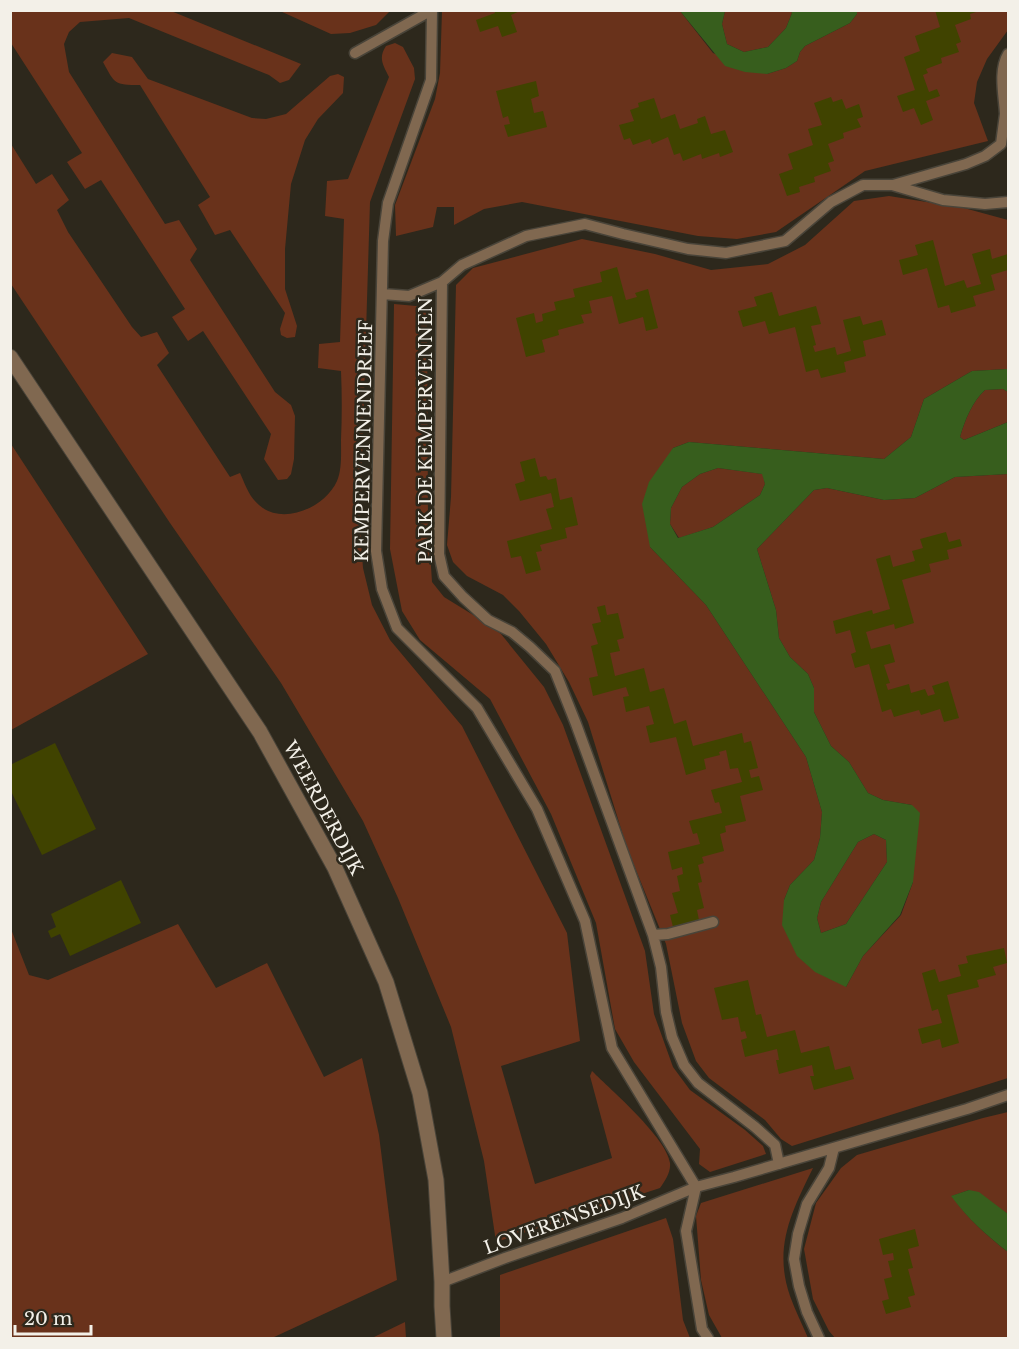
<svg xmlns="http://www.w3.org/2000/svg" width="1019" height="1349" viewBox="0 0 1019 1349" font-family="'Libre Baskerville',serif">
<rect width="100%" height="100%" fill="#2d281c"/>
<path fill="#69321b" d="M791,10L792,13L786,28L768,47L744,52L727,44L722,24L725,11Z
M10,11H171L301,64L289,80L280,83L269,75L129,18L80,22L69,32L64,44L69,72L165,224L179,220L197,249L190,260L275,392L291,405L295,416L294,459L291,474L287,479L278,480L264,459L271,434L203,331L188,341L172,317L185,309L101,180L85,189L67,162L82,153L11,43Z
M280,11H390L376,25L350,33L331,34Z
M442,11H680L713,53L767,74L786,68L797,61L800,52L805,46L850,23L857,14V11H1008V30L987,59L977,82L974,103L988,141L865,171L776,232L737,239L698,236L522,202L484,209L454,225V207H437L433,227L396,236L395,205L435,99L440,73Z
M395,43L403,47L414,68L415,79L370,202L360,529L363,568L372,605L390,640L462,726L567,933L580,1041L501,1066L535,1184L612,1158L590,1076L592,1071C611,1090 667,1138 670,1163C671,1172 665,1181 660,1188L496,1242L484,1161L451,1027L398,898L363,821L281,683L170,523L11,284V144L36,184L52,174L69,200L57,210L68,232L132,327L141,337L157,332L169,353L157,365L230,477L240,473C245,484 249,497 259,505C282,526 325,508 337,481C342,469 341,454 341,440C342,417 342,394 341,371L318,368L319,344L340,342L344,219L325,216L327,181L348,179L389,77C383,65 378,58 386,46Z
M112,53L132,57L148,79L252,118L266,119L286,114L330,76L338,74L344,77L343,93L318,119L305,140L291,184L285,249V289L297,326L295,337L287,338L281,335L280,329L285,313L230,230L215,235L198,205L210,197L140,85C114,85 115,84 103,62Z
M889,196L964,208L1008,220V369L972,371L924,399L911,437L884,459L689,442L673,448L650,547L706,605L806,757L822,812L820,838L814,860L790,885L784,900L846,987L863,956L901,915L913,882L912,805L883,800L868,793L849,762L831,746L814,712V688L808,674L790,657L779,638L776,610L757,549L814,490L827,488L884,500L915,498L955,477L1008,474V1078L792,1146L781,1139L765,1120L709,1078L696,1061L682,1023L666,944L627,848L588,722L569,682L546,644L519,611L503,595L467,576L453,562L447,545L451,497L456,285L473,268L582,239L655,254L711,270L768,264L805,245L854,201Z
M394,304L427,307L428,520L432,582L444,597L483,621L501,634L544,687L563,725L645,951L654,1014L673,1067L690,1090L745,1130L763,1146L766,1154L710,1172L699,1164L700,1149L634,1062L615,1029L596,923L551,814L490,699L420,640L402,611L390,549Z
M1003,389L1008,392V422L964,440L960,437C965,420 972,402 985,390Z
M11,444L148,654L11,730H10Z
M718,468L763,474L765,484L760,495L713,527L679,538L670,524L671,508L682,487L700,474Z
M874,834L886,840L887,862L846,924L821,933L817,918L821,902L858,842Z
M178,924L216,988L267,963L324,1077L362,1058L379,1135L397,1280L272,1338H11V929L29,975L48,980Z
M1008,1112V1214L969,1190L952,1196C967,1218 987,1236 1008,1252V1338H835L829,1331L813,1299L804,1249L816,1203L841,1168L857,1155L983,1118Z
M813,1168C792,1211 773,1247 790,1296C795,1310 802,1324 808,1338H722L709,1315L701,1280L696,1216L701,1203Z
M666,1218L673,1239L683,1320L690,1338H500V1275Z
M405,1322L406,1338H372Z"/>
<path fill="#375e1d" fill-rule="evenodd" d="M680,11H725L722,24L727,44L744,52L768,47L786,28L792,13L791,11H857V14L850,23L805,46L800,52L797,61L786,68L767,74L745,72L725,66Z
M1008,369V392L1003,389L985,390C972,402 965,420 960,437L964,440L1008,422V474L955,477L915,498L884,500L827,488L814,490L757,549L776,610L779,638L790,657L808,674L814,688V712L831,746L849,762L868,793L883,800L912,805L920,813L913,882L900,915L863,956L846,987L815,972L797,956L782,925L784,900L790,885L814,860L820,838L822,812L806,757L706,605L650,547L642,504L649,482L673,448L689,442L884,459L911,437L924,399L972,371ZM718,468L762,474L765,484L760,495L713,527L678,538L670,524L671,508L682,487L700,474ZM874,834L886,840L887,862L846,924L821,933L817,918L821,902L858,842Z
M969,1190L979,1192L1008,1214V1252C987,1236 967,1218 951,1196Z"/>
<path fill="#404300" d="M494,10H522L511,15L517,32L502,37L498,26L480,32L476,20L495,13Z
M935,10L979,11L970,14L971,19L955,25L961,42L956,44L959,52L941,58L942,63L926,69L928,73L923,75L929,92L937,89L940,96L926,101L933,120L921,125L914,108L903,112L897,96L915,90L904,57L920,51L915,36L940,27Z
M536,81L539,96L531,99L534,113L543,111L547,127L508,137L504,125L510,124L508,116L503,118L496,91Z
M831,97L833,102L842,99L846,109L859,104L863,117L857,119L861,127L843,133L844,138L828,144L834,161L828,163L831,171L814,177L815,182L799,187L800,192L787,196L779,174L793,169L788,154L813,145L808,129L822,125L814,103Z
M654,98L661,119L675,114L680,129L698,123L697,119L705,116L711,134L725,130L733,152L720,157L719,153L702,159L701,154L683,161L680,153L674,155L668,137L652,144L650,139L633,145L630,138L624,140L619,125L634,121L630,110L639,107L638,103Z
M933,240L945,286L964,280L967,288L981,284L972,254L990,249L992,259L1008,254V270L991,275L995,290L973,296L976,306L951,313L949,305L938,308L927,268L903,275L899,260L918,255L915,245Z
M617,267L626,300L637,297L635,293L648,289L658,328L646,331L643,317L619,324L612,296L589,301L592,313L581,315L584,323L558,330L559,335L542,340L545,352L526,357L516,318L534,313L536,323L543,321L542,314L556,310L554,302L575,297L573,289L602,282L600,272Z
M772,292L779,316L816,306L821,324L811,326L816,345L813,346L815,352L835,347L837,355L851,351L843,320L860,316L863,325L882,320L886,335L863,341L866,356L844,362L846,372L821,378L818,369L806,372L795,327L769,334L765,321L743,327L738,311L757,306L754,297Z
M535,458L540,477L546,476L548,480L556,478L560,500L572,497L578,525L565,528L567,538L540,545L542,551L536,552L541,570L526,574L521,556L511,558L507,541L552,529L546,509L554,507L551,493L520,501L515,484L525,481L520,462Z
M946,532L949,542L960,539L962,546L947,550L949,559L929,564L931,572L902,580L914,623L895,629L894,624L866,632L871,649L890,644L895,662L884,665L890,683L886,684L888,690L909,684L911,693L925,689L928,696L935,694L932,686L948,681L959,718L944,722L940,709L921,715L919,710L894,717L891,709L882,712L869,664L855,668L851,654L856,652L850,630L836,634L833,621L872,610L873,614L890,609L876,559L890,555L893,567L915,561L912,551L923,548L920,539Z
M605,605L607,615L618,613L624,638L617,640L620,651L610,653L615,676L644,668L650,692L664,688L674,724L686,720L693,746L742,733L744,743L751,741L758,768L749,770L751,778L759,776L763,790L740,796L746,821L725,826L726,832L720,834L724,851L702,857L704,863L698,865L702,882L698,883L704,908L697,910L699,920L673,927L670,915L678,913L672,893L680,891L677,876L683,874L682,867L672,870L668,852L700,844L697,833L693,834L689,821L722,813L719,802L715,803L711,790L742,782L738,768L730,769L726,750L719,752L720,755L704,759L706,769L686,775L676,737L650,743L646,726L654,724L649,706L626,712L623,697L629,696L626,687L593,696L589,678L598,676L591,646L598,644L592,624L601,622L597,607Z
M55,743L96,829L42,855L10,789V765Z
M121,880L141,923L70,956L60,934L51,938L48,931L56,927L51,914Z
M1004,948L1007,963L993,967L996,975L977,980L979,987L947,995L959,1043L942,1048L940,1039L922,1044L918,1029L942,1023L938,1009L932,1011L922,973L935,969L939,982L961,976L958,965L968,963L966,956Z
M748,980L756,1015L761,1014L767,1037L795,1030L801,1053L829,1046L835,1070L850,1066L854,1079L814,1090L810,1076H814L812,1065L779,1074L776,1060H779L777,1049L745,1057L741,1040L747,1038L745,1031L741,1032L738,1017L722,1020L714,988Z
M915,1229L919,1246L908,1249L913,1268L908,1269L915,1295L908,1297L911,1307L886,1314L882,1301L889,1299L884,1279L892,1277L888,1261L894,1260L893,1253L883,1255L879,1239Z"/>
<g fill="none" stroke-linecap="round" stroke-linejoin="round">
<g stroke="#494439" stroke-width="13">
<path id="lane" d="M355,53L432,10L431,80L388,203L383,241L376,551L382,589L397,628L477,708L537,809L585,921L612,1048L696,1187L622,1218L505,1258L442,1282
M1008,119L1005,114C1004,95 998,71 1008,54
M893,185L966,164L985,156L1001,144L1005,114
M382,294L409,296L442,282
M653,935L668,934L713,922
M779,1164L775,1145L755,1127L698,1083L684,1065L672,1037L666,1012L661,967L653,935L576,724L555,671L530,647L512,632L488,620L463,597L444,576L439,554L442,282L462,265L526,236L585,224L623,234L688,249L726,253L785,241L831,202L863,185H892L943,200L985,204L1008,202
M708,1338L702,1329L686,1231L696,1187L734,1177L967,1109L1008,1095
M819,1338L807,1312L799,1286L794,1259L798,1234L807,1204L829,1168L834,1148"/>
</g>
<g stroke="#494439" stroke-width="17">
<path id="street" d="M10,357L260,732L335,868L386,982L420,1093L436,1180L442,1282V1306L444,1338"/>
</g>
<use href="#lane" stroke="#806850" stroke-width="10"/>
<use href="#street" stroke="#806850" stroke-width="15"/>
</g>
<g text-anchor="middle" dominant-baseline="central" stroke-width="5" stroke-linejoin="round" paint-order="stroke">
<g font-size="18" fill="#f3f0e8" stroke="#2d281c">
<text transform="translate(426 430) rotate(-90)">PARK DE KEMPERVENNEN</text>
<text transform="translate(364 441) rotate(-89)">KEMPERVENNENDREEF</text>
<text transform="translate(323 808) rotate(62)">WEERDERDIJK</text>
<text transform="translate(564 1220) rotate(-20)">LOVERENSEDIJK</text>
</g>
</g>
<rect width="1019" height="1349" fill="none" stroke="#f3f0e8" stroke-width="24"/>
<path d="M15 1325v9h76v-9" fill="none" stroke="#f3f0e8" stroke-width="3"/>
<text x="24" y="1325" font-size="18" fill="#f3f0e8" stroke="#2d281c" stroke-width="4.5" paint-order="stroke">20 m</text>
</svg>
